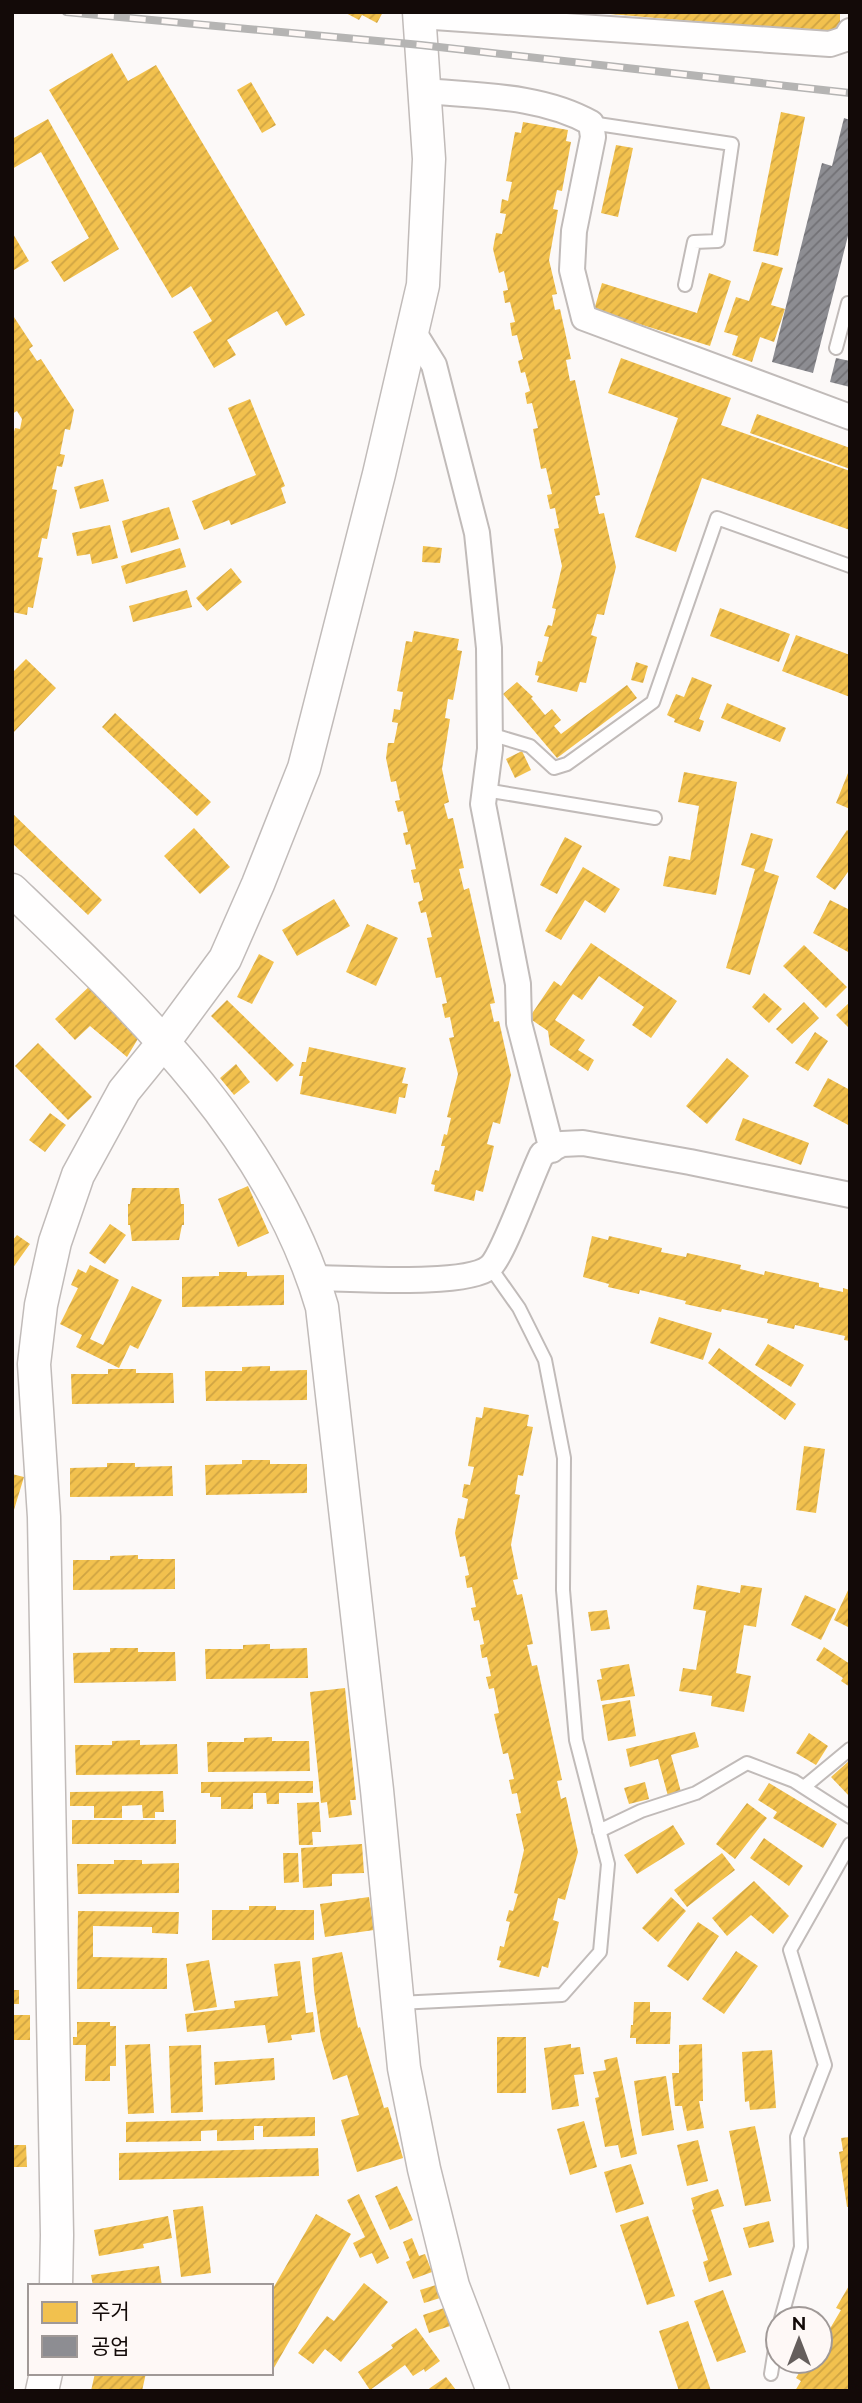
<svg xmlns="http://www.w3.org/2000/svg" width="862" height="2403" viewBox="0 0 862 2403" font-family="Raleway,'Noto Sans KR',sans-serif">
<defs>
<pattern id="homes-hatch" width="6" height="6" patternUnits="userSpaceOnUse" patternTransform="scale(1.75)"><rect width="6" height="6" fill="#f2c14e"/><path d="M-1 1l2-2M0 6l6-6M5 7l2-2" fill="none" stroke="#cfa443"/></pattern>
<pattern id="industry-hatch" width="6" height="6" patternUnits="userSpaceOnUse" patternTransform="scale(1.75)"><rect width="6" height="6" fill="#8d8d92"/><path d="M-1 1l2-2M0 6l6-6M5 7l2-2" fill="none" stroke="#727175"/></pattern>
</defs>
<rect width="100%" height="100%" fill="#fcf9f8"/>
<path fill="url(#homes-hatch)" d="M344,12H383L377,23L362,15L359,20Z
M609,12H840V30H796L609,14Z
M112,53L128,81L156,65L305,315L286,326L277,311L227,340L236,355L214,368L193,332L212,321L191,286L172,298L49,90Z
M251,82L276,125L262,133L237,90Z
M781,112L805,117L778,256L753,251Z
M48,119L119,249L64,282L51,262L89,238L41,152L12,169V139Z
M523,122L568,130L566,141L571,142L562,191L557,190L553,209L558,210L549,260L557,294L552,295L555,310L560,309L571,359L566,360L570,381L575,380L600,495L595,496L599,514L604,513L616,567L604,615L597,614L591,635L597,637L586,683L580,682L577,692L537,682L539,676L535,675L538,661L542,662L549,637L544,636L548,625L552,626L556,609L552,608L562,566L554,529L559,528L555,508L550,509L547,495L552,494L546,468L541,469L533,429L538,428L532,403L527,404L525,393L530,391L525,372L521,373L518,361L523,359L517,335L512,336L510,323L515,322L510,302L505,303L503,291L508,290L504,271L499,273L493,249L496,233L502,234L506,214L500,213L502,199L508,201L512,182L506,181L515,132L521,133Z
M616,145L633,148L618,217L601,213Z
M12,232L29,261L14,270L12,267Z
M762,262L783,268L771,305L785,309L774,342L760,337L752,362L732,355L738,336L724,332L736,297L749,301Z
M709,273L731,281L710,346L594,310L602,283L697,313Z
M12,314L33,346L29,349L37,361L41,359L74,410L70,430L65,429L60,454L65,455L62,467L57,466L52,489L57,490L47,539L42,538L38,557L43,558L33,608L28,607L27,615L12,612V439L15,428L20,429L22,419L17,411L12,414Z
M621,358L731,398L721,425L850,471V530L702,478L676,552L635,537L678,418L608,393Z
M250,399L285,486L281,488L286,503L231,525L229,520L204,530L192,501L256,475L228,408Z
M757,414L850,448V469L750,433Z
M103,479L109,501L80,509L74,487Z
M169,507L179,539L131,553L122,521Z
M110,525L118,558L92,564L90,554L77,556L72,533Z
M423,546L442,548L440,563L422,562Z
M180,548L186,567L126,584L121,566Z
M231,568L242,582L207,611L196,598Z
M187,590L192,607L133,622L129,606Z
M720,608L790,634L779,662L710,636Z
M414,631L459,639L457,650L462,651L453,700L448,699L445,718L450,719L442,769L449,802L444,804L448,819L453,818L464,868L459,869L464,890L469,888L495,1003L490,1004L494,1022L499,1021L511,1075L500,1124L493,1122L487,1144L494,1146L483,1192L476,1190L474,1201L434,1191L435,1185L431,1184L435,1170L439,1171L445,1146H441L444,1134L447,1135L451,1118L447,1117L458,1074L449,1038L454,1037L450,1017L445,1018L442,1004L447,1003L441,977L436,978L427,938L432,937L426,912L421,913L418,902L423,900L419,882L414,883L411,870L416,869L410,844L406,845L403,833L408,832L403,811L398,812L395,801L400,800L396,781L391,782L386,758L388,743H394L398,723L392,722L394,709L400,710L403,692L397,691L406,641L412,642Z
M796,635L850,655V697L782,671Z
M26,659L56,688L12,734V673Z
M636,662L648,666L643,683L631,680Z
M692,677L712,685L699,719L704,721L700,732L674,722L675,719L667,715L676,694L684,697Z
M517,682L533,697L531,698L545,715L552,709L561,720L554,726L561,734L627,685L637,698L557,758L503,694Z
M727,703L786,728L780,742L721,718Z
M115,713L211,802L197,816L102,727Z
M522,751L531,770L515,778L506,759Z
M850,768V809L836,803Z
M684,772L737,782L716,895L663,886L669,856L690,860L699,806L678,802Z
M12,813L102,900L88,915L12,843Z
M194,828L230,867L200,894L164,856Z
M847,830L850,832V869L835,890L816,877Z
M751,833L773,839L764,871L779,876L750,975L726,968L755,869L741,865Z
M565,837L582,846L557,894L540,885Z
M583,867L620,889L605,913L585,900L561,940L545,931Z
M334,899L350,926L297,956L282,930Z
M830,900L850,910V953L813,933Z
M367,924L398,938L376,986L346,972Z
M591,943L677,1001L651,1038L632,1025L644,1007L599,976L582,1000L573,994L555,1020L585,1040L578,1050L594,1060L588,1071L550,1045L548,1031L529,1018L554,981L561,986Z
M804,945L847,987L826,1008L783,966Z
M259,954L274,962L252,1004L237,997Z
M93,983L139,1037L127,1057L90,1026L75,1040L55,1019Z
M764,993L782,1009L769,1023L752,1007Z
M227,1000L294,1065L277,1082L211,1016Z
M804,1002L819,1018L792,1044L776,1029Z
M850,1002V1029L836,1015Z
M815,1032L828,1041L808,1071L795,1063Z
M38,1043L92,1097L68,1120L15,1066Z
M309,1047L406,1068L402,1083L408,1084L405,1098L399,1097L396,1114L300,1094L303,1076H299L302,1062H306Z
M727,1058L749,1076L707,1124L686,1106Z
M236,1064L250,1082L234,1095L220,1078Z
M828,1078L850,1090V1126L813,1106Z
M50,1113L66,1125L45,1152L29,1140Z
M743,1118L809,1143L801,1165L735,1140Z
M248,1186L269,1233L238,1247L218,1199Z
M132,1188H179L181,1204H184V1225H182L179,1240L132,1241L130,1225H128V1204H130Z
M110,1224L126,1235L105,1264L89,1253Z
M17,1235L30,1244L12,1269V1241Z
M592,1236L608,1240L609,1236L662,1248L661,1252L686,1257L687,1253L741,1265L740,1269L764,1275L765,1271L819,1283V1287L843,1292V1288L850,1290V1341L844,1340L845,1336L795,1325L794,1329L767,1323L768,1319L722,1309L721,1312L685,1304L686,1301L640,1290L639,1294L608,1287L609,1284L583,1277Z
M90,1265L119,1280L90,1339L103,1345L132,1286L162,1300L138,1349L130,1345L119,1368L76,1347L82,1335L60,1324L78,1288L71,1285L78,1269L86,1273Z
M219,1272H247V1276L284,1275V1305L182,1307V1277L219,1276Z
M659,1317L712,1333L703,1360L650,1343Z
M768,1344L804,1365L791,1387L755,1365Z
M719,1348L796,1404L785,1420L708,1363Z
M270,1366V1371L307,1370V1400L206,1401L205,1371H242V1367Z
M108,1369H136V1373H173L174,1403L72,1404L71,1374H108Z
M484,1407L529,1415L527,1426L533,1427L523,1476L518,1475L515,1494L520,1495L511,1545L518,1579L513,1580L517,1595L522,1594L533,1644L527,1645L532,1666L537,1665L562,1780L557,1781L561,1799L566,1797L578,1852L565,1900L558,1898L553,1920L559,1922L548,1968L542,1966L539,1977L499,1967L501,1961L497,1960L500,1946L504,1947L510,1922L506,1921L509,1910L513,1911L518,1894L514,1893L524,1850L516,1814L521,1813L517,1793L512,1794L509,1780L514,1779L508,1753L503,1754L494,1714L499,1713L494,1688L489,1689L486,1677L491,1676L487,1657L482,1658L480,1645L484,1644L479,1620L474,1621L471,1608L476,1607L472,1587L467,1588L465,1576L469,1575L465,1556L460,1557L455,1533L458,1518L464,1519L468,1499L462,1497L464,1484L470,1485L474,1467L468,1466L476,1417L482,1418Z
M804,1446L825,1449L816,1513L796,1510Z
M242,1460H270V1464H307V1493L206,1495L205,1465L242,1464Z
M107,1463H135V1467L172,1466L173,1496L70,1497V1468L107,1467Z
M12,1474L24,1477L13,1513H12Z
M138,1555V1559H175V1589L73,1590V1560H110V1556Z
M697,1585L740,1593L741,1585L762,1588L756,1627L744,1625L736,1673L751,1676L744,1712L711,1706L712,1696L679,1691L683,1668L696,1670L706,1611L693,1609Z
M850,1586V1628L834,1620Z
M805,1595L836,1609L821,1640L791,1625Z
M607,1610L610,1629L591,1631L588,1612Z
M270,1644V1649L307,1648L308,1678L206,1679L205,1649H243V1645Z
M824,1647L850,1664V1687L841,1681L843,1678L816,1660Z
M110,1648H138V1652H175L176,1681L74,1683L73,1653L110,1652Z
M629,1664L635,1696L601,1701L597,1680L602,1679L600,1669Z
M345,1688L356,1800H350L352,1815L329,1818L327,1802L321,1803L310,1692Z
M630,1700L636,1736L608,1741L602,1705Z
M695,1732L699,1747L671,1755L681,1792L668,1796L658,1759L630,1767L626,1749Z
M809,1733L828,1746L816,1765L796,1753Z
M272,1737V1741H309L310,1771L208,1772L207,1742H244V1738Z
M140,1740V1745L177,1744L178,1774L76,1775L75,1745H112V1741Z
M850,1760V1797L831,1777Z
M313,1781V1793H279V1804H267L266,1793H253V1809H221V1797H210V1793H201V1782Z
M645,1782L649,1799L629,1804L624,1788Z
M769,1783L837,1824L823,1848L773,1818L777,1812L758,1800Z
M163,1791L164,1812H155V1818H143L142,1805L122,1806V1818H94V1806H70V1792Z
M319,1802L321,1832H312L313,1845H299L297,1803Z
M747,1803L767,1818L735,1859L716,1844Z
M72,1820H176V1844H72Z
M673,1825L685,1844L637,1874L624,1855Z
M764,1838L803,1866L789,1886L750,1858Z
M362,1844L364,1873L332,1874V1886L303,1888L301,1848Z
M283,1853H298L299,1882L284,1883Z
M722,1853L735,1870L687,1907L674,1890Z
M114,1860H142V1864L179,1863V1893L78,1894L77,1864H114Z
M754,1881L789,1916L773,1934L751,1915L727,1936L712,1918Z
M369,1897L374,1930L325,1937L320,1904Z
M671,1897L686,1911L658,1942L642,1928Z
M249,1906H276V1910H314V1940H212V1910H249Z
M78,1911L179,1912L178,1934L152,1933V1927L93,1926V1957L167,1958V1989H77Z
M698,1922L719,1936L688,1981L667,1966Z
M736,1951L758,1966L724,2014L702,1999Z
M342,1952L358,2028L360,2027L384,2108L388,2107L403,2158L357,2172L341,2120L359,2115L347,2075L333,2080L321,2038L314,1990L312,1958Z
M209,1960L217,2007L194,2011L186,1964Z
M300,1961L306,2013L313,2012L315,2032L291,2035L292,2040L268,2043L265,2025L187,2032L185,2014L235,2008L234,2001L278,1996L274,1964Z
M12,1990H19V2004H12Z
M634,2002H650V2012H671L670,2044H636V2038H630L631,2025H633Z
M12,2015H30V2040H12Z
M77,2022H110V2026H116V2066H110V2081H85L86,2045H73V2037H77Z
M497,2037H526V2093H497Z
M150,2044L154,2113L128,2114L125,2045Z
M571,2044V2048L580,2047L584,2074L574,2075L579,2106L552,2110L544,2048Z
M702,2044L703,2101H699L704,2128L687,2131L682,2106H675L672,2073H679V2045Z
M201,2045L203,2112L171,2113L169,2046Z
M772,2050L776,2108L750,2110L749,2101L745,2102L742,2052Z
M617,2057L637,2154L621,2158L618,2145L605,2147L595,2098L599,2097L593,2072L606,2070L604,2060Z
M274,2058L275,2080L215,2085L214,2062Z
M666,2076L674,2130L642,2136L634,2081Z
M315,2117V2136L263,2137V2126H254V2140L217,2141V2130L201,2131V2141L126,2142V2122Z
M584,2121L597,2167L570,2175L557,2129Z
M755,2126L771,2201L745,2206L729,2131Z
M850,2137V2206L847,2207L839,2152L843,2151L841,2138Z
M698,2140L708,2181L687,2186L677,2145Z
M12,2145H26L27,2167H12Z
M318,2148L319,2176L119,2180V2153Z
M631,2164L644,2204L616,2213L604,2172Z
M397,2186L413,2220L390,2230L375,2196Z
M718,2189L724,2206L711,2210L732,2275L709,2282L703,2262L708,2260L692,2210L694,2209L691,2198Z
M359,2194L389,2258L377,2264L372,2253L360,2258L353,2243L365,2237L347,2200Z
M203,2206L211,2273L181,2277L173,2210Z
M316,2214L351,2234L271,2373V2292Z
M168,2216L172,2238L143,2244L144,2248L99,2256L94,2230Z
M648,2216L675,2296L647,2305L620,2225Z
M769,2221L774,2242L749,2248L743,2228Z
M412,2238L419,2256L425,2254L432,2272L413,2279L406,2262L410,2260L403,2242Z
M159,2266L162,2286H93L91,2275Z
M364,2283L388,2302L341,2362L325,2349L313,2364L298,2353L327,2316L334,2321Z
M850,2284V2388L848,2391H795L801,2381L796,2378L806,2361H820V2337L824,2330L828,2332L841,2310L836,2308Z
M436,2285L440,2298L424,2303L420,2290Z
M723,2290L746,2352L717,2362L694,2301Z
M444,2308L450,2326L429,2333L423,2315Z
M688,2321L711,2391H679L659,2331Z
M416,2328L440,2361L425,2372L424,2369L413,2376L405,2365L370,2390L358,2372L393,2348L391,2345Z
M95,2373H146L142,2391H91Z
M446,2377L456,2390L427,2391L430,2388Z"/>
<path fill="url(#industry-hatch)" d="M844,118L850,120V228L813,373L772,362L822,163L832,166Z
M836,358L850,361V387L830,382Z"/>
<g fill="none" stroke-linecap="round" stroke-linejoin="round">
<g stroke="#c1bbb9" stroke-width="16">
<path id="service" d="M591,123L732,144L718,241L694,242L685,285
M836,348L848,303
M490,734L530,746L554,768L567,764L653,702L717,518L850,566
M485,790L655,818
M804,1787L850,1749
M599,1831L641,1811L696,1793L747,1763L794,1781L850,1817
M398,2003L562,1995L600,1952L608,1864L576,1740L563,1590L564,1458L545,1360L519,1308L490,1267
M781,2319L801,2247L797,2137L825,2065L790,1950L850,1844
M771,2374L778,2330"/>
</g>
<g stroke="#c1bbb9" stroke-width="28">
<path id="minor" d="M419,16L830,44L845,39L850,31
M424,91C480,96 541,95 591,123L593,137L574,231L572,270L584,318L850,417
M413,331L434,365L477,533L489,648L490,749L483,804L518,984L519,1023L552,1150
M314,1278C349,1278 466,1287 490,1267C503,1256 531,1176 542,1154L562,1144L583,1143L690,1162L850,1195"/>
</g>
<g stroke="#c1bbb9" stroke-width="35">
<path id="tertiary" d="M12,890C137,1010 272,1136 322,1307L377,1790L404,2068L424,2169L453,2286L493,2391
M56,2286L57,2235L44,1517L34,1364L41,1305L55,1242L78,1175L124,1091L163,1043L225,959L258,884L304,768L379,474L423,285L429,159L419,12
M42,2391L46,2373"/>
</g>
<use href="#service" stroke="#fffefe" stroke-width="12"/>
<use href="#minor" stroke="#fffefe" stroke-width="24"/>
<use href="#tertiary" stroke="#fffefe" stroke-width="32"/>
<g stroke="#b5b4b3" stroke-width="8">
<path id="rail" d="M66,12L421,45L850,93"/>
</g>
<use href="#rail" stroke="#fef8f6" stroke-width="5" stroke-dasharray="16" stroke-linecap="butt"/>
</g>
<rect width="862" height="2403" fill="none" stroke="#130a08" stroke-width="28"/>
<rect x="28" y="2284" width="245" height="91" fill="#fef8f6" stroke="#a09997" stroke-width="2"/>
<rect x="42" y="2302" width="35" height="21" fill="#f2c14e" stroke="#a09997" stroke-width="2"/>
<text x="91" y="2319" font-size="21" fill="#130a08">주거</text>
<rect x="42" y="2336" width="35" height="21" fill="#8d8d92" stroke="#a09997" stroke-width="2"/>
<text x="91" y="2354" font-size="21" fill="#130a08">공업</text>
<g transform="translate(799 2340)"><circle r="33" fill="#fef8f6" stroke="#a09997" stroke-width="2"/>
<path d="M0-5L12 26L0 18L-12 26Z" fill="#655e5c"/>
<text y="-10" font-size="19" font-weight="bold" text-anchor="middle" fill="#130a08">N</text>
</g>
</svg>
